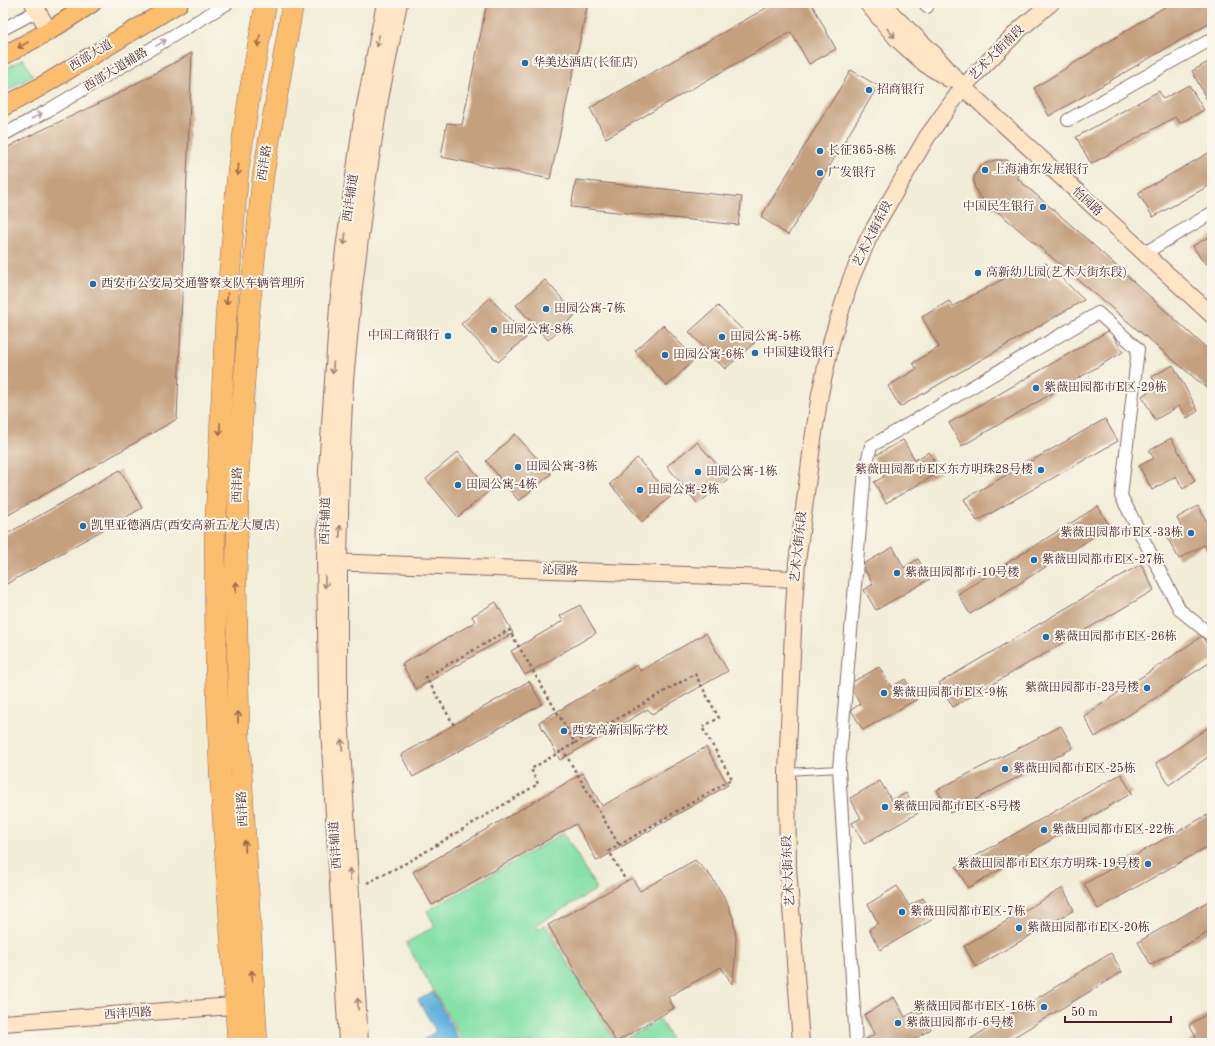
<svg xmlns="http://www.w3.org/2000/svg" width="1215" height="1046" viewBox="0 0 1215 1046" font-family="'Old Standard TT','Noto Serif SC',serif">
<rect width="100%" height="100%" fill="#fbf7ec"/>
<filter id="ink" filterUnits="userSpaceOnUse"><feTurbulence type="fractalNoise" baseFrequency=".025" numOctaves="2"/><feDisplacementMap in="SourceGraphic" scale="8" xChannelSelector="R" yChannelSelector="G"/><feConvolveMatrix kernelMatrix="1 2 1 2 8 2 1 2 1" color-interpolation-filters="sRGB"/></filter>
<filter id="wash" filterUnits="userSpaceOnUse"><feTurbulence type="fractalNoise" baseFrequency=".012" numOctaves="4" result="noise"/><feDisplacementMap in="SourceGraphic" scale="16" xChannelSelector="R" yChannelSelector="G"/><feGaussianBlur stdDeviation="0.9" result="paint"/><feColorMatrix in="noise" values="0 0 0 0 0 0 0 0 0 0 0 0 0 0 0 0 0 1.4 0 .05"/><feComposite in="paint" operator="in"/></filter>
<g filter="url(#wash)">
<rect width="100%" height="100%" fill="#f2edd7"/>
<path fill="#87e1a7" stroke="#688069" d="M23,59L33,76L3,93V70Z
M564,833L597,889L536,925L538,929L545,925L616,1043H464L406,943L435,926L427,911Z
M660,1019L673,1043H619Z"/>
<path fill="#64b3de" stroke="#576984" d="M433,992L461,1043H419L436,1031L418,1000Z"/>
<g id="blocks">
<path fill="#c5a07f" d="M487,3H588L550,179L441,157L447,123L462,125Z
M775,3H811L836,49L809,64L791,32L606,138L590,108Z
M1171,3H1212V22L1049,116L1034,88Z
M192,53L177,419L3,518V150L25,138L110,98Z
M1212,60V97L1207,100L1192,71Z
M851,70L878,86L788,235L761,217Z
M1189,85L1204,110L1180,123L1175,117L1091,164L1076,137L1159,91L1163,99Z
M1212,151V184L1153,217L1138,193Z
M995,160H1007L1014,165L1017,171L1018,179L1079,232L1212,353V388L1210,391L979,196L974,185V176L981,165Z
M576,180L742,197L738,225L571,207Z
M1212,235V268L1201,259L1193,246Z
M1046,263L1084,300L900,407L888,386L917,369L913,363L939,347L922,317L949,301L953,306L1020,270L1023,275Z
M545,280L576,314L548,340L516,305Z
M490,298L527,337L498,362L461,324Z
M718,306L755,342L725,369L689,332Z
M663,325L695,359L667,386L635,351Z
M1110,330L1123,352L962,446L949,423Z
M1173,365L1198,411L1187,418L1179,406L1155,420L1142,396L1157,386L1152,377Z
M1105,419L1118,441L977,521L964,499Z
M515,434L551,474L519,501L486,461Z
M1171,438L1195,481L1183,489L1176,476L1152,490L1139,466L1154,458L1149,451Z
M903,440L915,460L929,452L940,472L886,503L874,482L884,477L873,457Z
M697,442L729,478L698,504L667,466Z
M458,452L490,490L458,517L426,479Z
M637,458L671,496L642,522L610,484Z
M120,470L142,508L3,586V536Z
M1098,506L1110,527L970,614L958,594Z
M1198,506L1212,531V555H1210L1204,545L1179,559L1166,535L1181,526L1177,518Z
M893,547L904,568L918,559L930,579L876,610L864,590L873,584L862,565Z
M1141,564L1154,590L953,707L939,683Z
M496,602L513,633L416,689L402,664L475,622L472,616Z
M580,605L596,633L525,675L511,651L563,621L560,616Z
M706,633L728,671L652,714L648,709L560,760L539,722L637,665L640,671Z
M1202,636L1212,653V661L1095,737L1084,716Z
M879,667L891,687L905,679L917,699L863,730L851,710L860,704L849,684Z
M529,681L542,704L413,777L401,755Z
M1212,725V754L1169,785L1156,763Z
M1061,726L1073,748L950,813L937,790Z
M706,747L728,785L597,861L576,824L432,905L413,872L583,773L602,806Z
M1121,774L1132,793L968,888L956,867Z
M880,781L892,801L906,793L918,813L864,844L852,823L861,818L850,798Z
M1207,815L1212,824V844L1098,909L1084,884Z
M695,860L709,874L718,887L727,902L733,918L736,938L735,961L732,984L721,967L668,997L674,1008L616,1042L548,925L632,878L640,891Z
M897,886L909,906L923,898L935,918L880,950L869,929L878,923L868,904Z
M1063,888L1074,910L976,967L964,946Z
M1212,899V930L1151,965L1138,942Z
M1111,953L1122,972L1004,1043H968L967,1041Z
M894,997L905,1017L920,1009L931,1029L908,1043H867L865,1040L875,1034L864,1015Z
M1212,1011V1043H1186L1196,1037L1189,1025Z"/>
</g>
</g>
<g filter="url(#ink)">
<use href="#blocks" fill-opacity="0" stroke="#856767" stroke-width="1"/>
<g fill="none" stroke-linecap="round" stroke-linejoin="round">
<g stroke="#856767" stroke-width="8">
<path id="lane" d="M787,772L839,769"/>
</g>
<g stroke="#856767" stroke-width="14">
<path id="street" d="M925,3L927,7
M3,29L37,11L42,3
M1068,120L1212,39
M3,135L47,111L228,3
M1143,254L1212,213
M856,1043L839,769L865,470L871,446L1098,313L1138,349L1121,496L1180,610L1212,636"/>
</g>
<g stroke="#856767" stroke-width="18">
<path id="secondary" d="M33,3L49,31
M867,3L898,40L925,64L949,79
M883,3L895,17L934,54L963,87L1212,315
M329,562L795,579
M3,1023L246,1005
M347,1043L327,693L325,562L327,469L338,306L344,249L361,126L385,3
M360,1043L339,699V563L341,468L345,380L354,287L366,190L380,99L399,3
M801,1043L788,867L787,772L794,606L797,563L812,446L820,394L832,339L851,279L869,237L927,137L963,87L1020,29L1051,3"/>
</g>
<g stroke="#856767" stroke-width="20">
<path id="primary" d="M3,56L49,31L92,3
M3,107L40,87L179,3"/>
</g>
<g stroke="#856767" stroke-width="22">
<path id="highway" d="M238,1043L220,771L216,666L215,536L226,316L238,171L250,91L266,3
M257,1043L239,734L236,581L239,464L248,321L263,176L293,3"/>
</g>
<path stroke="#856767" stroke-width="2.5" stroke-dasharray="3 3" stroke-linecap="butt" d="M454,725L426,677L509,630L575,743L563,750L619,845
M575,743L695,674L719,718L702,727L732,779L609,851L626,881
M367,883L410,861L538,784L531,769L563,750"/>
<use href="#lane" stroke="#fff" stroke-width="6"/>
<use href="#street" stroke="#fff" stroke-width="12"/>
<use href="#secondary" stroke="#fde5c5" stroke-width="16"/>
<use href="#primary" stroke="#fbbd6e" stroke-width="18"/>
<use href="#highway" stroke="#fbbd6e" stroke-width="21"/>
</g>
<defs><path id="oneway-shaft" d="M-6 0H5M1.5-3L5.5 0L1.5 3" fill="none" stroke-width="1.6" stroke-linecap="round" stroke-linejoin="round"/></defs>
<g stroke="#a48278">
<use href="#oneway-shaft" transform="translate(891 33) rotate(49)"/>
<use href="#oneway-shaft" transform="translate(378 41) rotate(101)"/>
<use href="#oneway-shaft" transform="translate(345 239) rotate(97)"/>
<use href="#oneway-shaft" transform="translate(333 368) rotate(94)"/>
<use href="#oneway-shaft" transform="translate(340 531) rotate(-88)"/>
<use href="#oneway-shaft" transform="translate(325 582) rotate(89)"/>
<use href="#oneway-shaft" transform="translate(342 745) rotate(-94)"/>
<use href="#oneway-shaft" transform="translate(350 874) rotate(-94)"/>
<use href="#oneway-shaft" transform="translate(358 1004) rotate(-93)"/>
</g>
<g stroke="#9a6649">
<use href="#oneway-shaft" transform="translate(259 41) rotate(100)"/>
<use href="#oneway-shaft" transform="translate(23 45) rotate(151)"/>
<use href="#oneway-shaft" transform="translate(238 170) rotate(97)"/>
<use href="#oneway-shaft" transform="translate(227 299) rotate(95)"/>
<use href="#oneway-shaft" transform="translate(220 429) rotate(92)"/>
<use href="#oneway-shaft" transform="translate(236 587) rotate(-91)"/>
<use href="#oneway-shaft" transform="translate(238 717) rotate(-91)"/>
<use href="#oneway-shaft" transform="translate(245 846) rotate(-93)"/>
<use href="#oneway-shaft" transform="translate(252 976) rotate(-93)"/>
</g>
<g stroke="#ae9aa0">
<use href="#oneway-shaft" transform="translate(161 43) rotate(-31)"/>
<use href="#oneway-shaft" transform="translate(37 116) rotate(-29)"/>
</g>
</g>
<g fill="#1f6fb2" stroke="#fbf7ec" stroke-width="1.5">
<circle cx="525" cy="63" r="4"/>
<circle cx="869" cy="90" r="4"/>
<circle cx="820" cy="151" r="4"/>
<circle cx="985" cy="170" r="4"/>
<circle cx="820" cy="173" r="4"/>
<circle cx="1043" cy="207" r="4"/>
<circle cx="978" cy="273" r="4"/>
<circle cx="93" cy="284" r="4"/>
<circle cx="546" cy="309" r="4"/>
<circle cx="494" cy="330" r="4"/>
<circle cx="448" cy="336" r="4"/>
<circle cx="722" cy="337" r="4"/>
<circle cx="755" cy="353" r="4"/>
<circle cx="665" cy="355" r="4"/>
<circle cx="1036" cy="388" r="4"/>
<circle cx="518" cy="467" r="4"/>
<circle cx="1041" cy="470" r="4"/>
<circle cx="698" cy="472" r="4"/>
<circle cx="458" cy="485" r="4"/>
<circle cx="640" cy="490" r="4"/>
<circle cx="83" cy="526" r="4"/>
<circle cx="1191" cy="533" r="4"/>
<circle cx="1034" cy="560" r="4"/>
<circle cx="897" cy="573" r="4"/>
<circle cx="1046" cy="637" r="4"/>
<circle cx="1147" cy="688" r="4"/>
<circle cx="884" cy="693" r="4"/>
<circle cx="564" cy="731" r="4"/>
<circle cx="1005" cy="769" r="4"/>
<circle cx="885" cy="807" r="4"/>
<circle cx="1044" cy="830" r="4"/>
<circle cx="1148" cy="864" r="4"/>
<circle cx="902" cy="912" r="4"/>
<circle cx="1019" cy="928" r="4"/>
<circle cx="1044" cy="1007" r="4"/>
<circle cx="898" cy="1023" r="4"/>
</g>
<g text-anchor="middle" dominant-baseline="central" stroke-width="4" stroke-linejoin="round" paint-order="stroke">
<g font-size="12" fill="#4a1f2b" stroke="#fbf7ec">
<text transform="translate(997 53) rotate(-45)">艺术大街南段</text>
<text transform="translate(91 56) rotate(-31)">西部大道</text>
<text transform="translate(116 70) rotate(-31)">西部大道辅路</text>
<text transform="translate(265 163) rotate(-81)">西沣路</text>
<text transform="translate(351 198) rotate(-82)">西沣辅道</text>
<text transform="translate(1087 202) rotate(43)">怡园路</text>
<text transform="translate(873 234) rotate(-63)">艺术大街东段</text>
<text transform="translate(238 485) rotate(-89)">西沣路</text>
<text transform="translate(326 521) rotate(-89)">西沣辅道</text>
<text transform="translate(799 547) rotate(-84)">艺术大街东段</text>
<text transform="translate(560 571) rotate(2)">沁园路</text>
<text transform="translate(243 809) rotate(-93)">西沣路</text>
<text transform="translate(336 845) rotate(-94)">西沣辅道</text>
<text transform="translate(789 871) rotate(-93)">艺术大街东段</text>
<text transform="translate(128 1014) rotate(-4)">西沣四路</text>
</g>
<g font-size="12" fill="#4a1f2b" stroke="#fbf7ec" text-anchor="start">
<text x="533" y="63">华美达酒店(长征店)</text>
<text x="877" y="90">招商银行</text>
<text x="828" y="151">长征365-8栋</text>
<text x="993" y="170">上海浦东发展银行</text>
<text x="828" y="173">广发银行</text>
<text x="1035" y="207" text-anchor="end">中国民生银行</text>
<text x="986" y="273">高新幼儿园(艺术大街东段)</text>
<text x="101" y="284">西安市公安局交通警察支队车辆管理所</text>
<text x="554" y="309">田园公寓-7栋</text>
<text x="502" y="330">田园公寓-8栋</text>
<text x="440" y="336" text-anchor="end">中国工商银行</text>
<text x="730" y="337">田园公寓-5栋</text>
<text x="763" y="353">中国建设银行</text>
<text x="673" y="355">田园公寓-6栋</text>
<text x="1044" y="388">紫薇田园都市E区-29栋</text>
<text x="526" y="467">田园公寓-3栋</text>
<text x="1033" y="470" text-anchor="end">紫薇田园都市E区东方明珠28号楼</text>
<text x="706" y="472">田园公寓-1栋</text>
<text x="466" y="485">田园公寓-4栋</text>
<text x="648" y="490">田园公寓-2栋</text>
<text x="91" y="526">凯里亚德酒店(西安高新五龙大厦店)</text>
<text x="1183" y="533" text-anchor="end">紫薇田园都市E区-33栋</text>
<text x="1042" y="560">紫薇田园都市E区-27栋</text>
<text x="905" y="573">紫薇田园都市-10号楼</text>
<text x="1054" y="637">紫薇田园都市E区-26栋</text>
<text x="1139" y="688" text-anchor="end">紫薇田园都市-23号楼</text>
<text x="892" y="693">紫薇田园都市E区-9栋</text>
<text x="572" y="731">西安高新国际学校</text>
<text x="1013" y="769">紫薇田园都市E区-25栋</text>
<text x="893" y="807">紫薇田园都市E区-8号楼</text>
<text x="1052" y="830">紫薇田园都市E区-22栋</text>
<text x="1140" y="864" text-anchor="end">紫薇田园都市E区东方明珠-19号楼</text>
<text x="910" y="912">紫薇田园都市E区-7栋</text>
<text x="1027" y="928">紫薇田园都市E区-20栋</text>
<text x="1036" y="1007" text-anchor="end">紫薇田园都市E区-16栋</text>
<text x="906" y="1023">紫薇田园都市-6号楼</text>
</g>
</g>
<rect width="1215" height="1046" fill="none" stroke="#fbf7ec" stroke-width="16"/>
<path d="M1065 1016v6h106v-6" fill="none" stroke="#4a1f2b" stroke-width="2"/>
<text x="1071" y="1016" font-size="12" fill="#4a1f2b" stroke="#fbf7ec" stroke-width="3" paint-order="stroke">50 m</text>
</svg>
